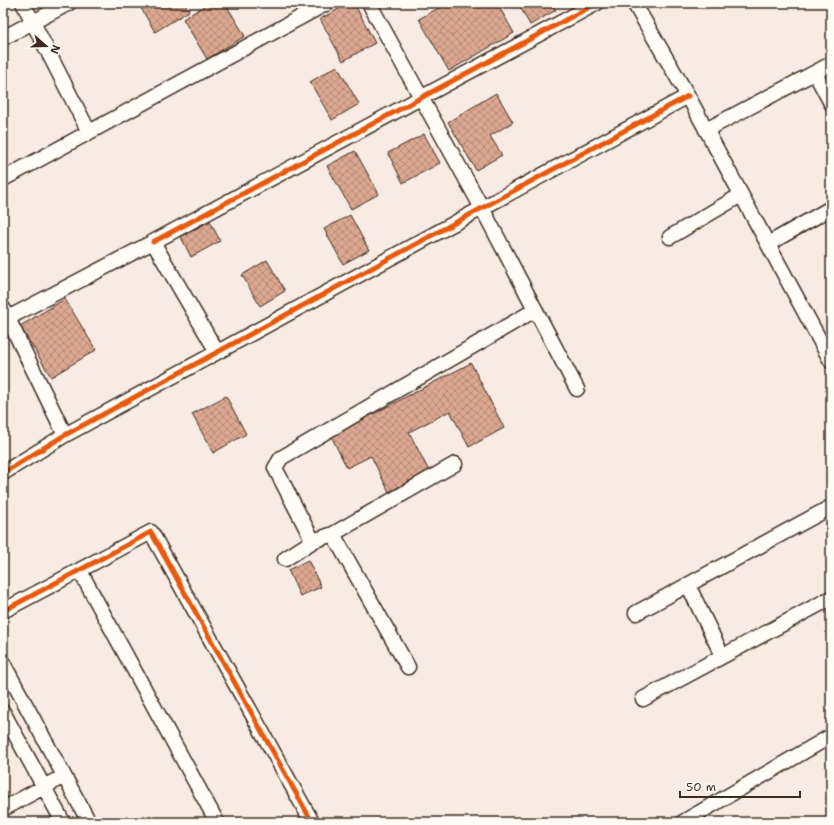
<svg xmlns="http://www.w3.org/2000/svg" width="834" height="825" viewBox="0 0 834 825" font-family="'Shantell Sans',sans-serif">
<defs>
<pattern id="building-cross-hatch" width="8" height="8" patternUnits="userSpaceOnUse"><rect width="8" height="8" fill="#dda892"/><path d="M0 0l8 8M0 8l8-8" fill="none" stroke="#b48977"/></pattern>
</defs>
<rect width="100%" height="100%" fill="#f7ebe3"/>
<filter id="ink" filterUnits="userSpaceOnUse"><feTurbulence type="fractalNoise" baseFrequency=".025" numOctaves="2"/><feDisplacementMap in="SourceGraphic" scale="8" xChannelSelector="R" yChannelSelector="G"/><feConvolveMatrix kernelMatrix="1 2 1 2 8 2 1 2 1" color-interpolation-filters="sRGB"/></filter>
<g filter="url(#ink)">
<path fill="url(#building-cross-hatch)" stroke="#3b2a1e" d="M138,3H184L189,11L155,32Z
M209,3H225L245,36L207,59L183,19Z
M350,3H354L375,43L343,61L320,19Z
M447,3H497L514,33L449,71L419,19Z
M518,3H551L556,10L530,25Z
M337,66L359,104L332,120L310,82Z
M496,93L513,122L490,136L502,155L476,170L448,122Z
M424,134L440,163L403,183L388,153Z
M355,151L379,194L351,209L327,166Z
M350,215L369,250L343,264L324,229Z
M210,221L220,241L191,257L181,237Z
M267,260L285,291L260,306L242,275Z
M65,299L96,350L51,377L20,326Z
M471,363L504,428L469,447L450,411L409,432L429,471L389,492L371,456L347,468L331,436Z
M226,396L246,434L213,453L192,414Z
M308,560L321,587L300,596L288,570Z"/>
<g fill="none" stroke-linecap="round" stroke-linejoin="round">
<g stroke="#3b2a1e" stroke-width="17">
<path id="street" d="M23,3L89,132
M369,3L482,208L577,389
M634,3L688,96L831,361
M3,38L69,3
M815,73L831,103
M706,130L831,64
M3,179L327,3
M670,237L741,195
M153,242L597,3
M768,244L831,208
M3,308L65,435
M8,318L153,242L217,352
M3,473L65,435L688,96
M333,534L408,667
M313,541L275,468L281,458L535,310
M285,559L313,541L333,534L455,464
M80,571L217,822
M688,585L722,655
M3,611L151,532L312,822
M636,613L831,507
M3,663L89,822
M643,699L831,598
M3,712L63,822
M3,809L64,776
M683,822L831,736"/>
</g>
<use href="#street" stroke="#fdfcf7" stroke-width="14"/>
<g stroke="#fdfcf7" stroke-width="8">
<path id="cycleway" d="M153,242L597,3
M3,473L65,435L688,96
M3,611L151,532L312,822"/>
</g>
<use href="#cycleway" stroke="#e8590c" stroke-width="5"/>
</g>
</g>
<rect width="834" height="825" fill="none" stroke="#fdfcf7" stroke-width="16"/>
<rect x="8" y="8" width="818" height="809" fill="none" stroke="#3b2a1e" stroke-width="1.5" filter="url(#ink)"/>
<g transform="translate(46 46) rotate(110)" stroke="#fdfcf7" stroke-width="3" paint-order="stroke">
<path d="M0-3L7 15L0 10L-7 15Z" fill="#3b2a1e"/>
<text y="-6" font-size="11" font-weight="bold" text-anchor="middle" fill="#3b2a1e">N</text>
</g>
<path d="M680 791v6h120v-6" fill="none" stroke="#3b2a1e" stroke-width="2"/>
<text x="686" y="791" font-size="12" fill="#3b2a1e" stroke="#fdfcf7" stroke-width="3" paint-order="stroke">50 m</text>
</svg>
